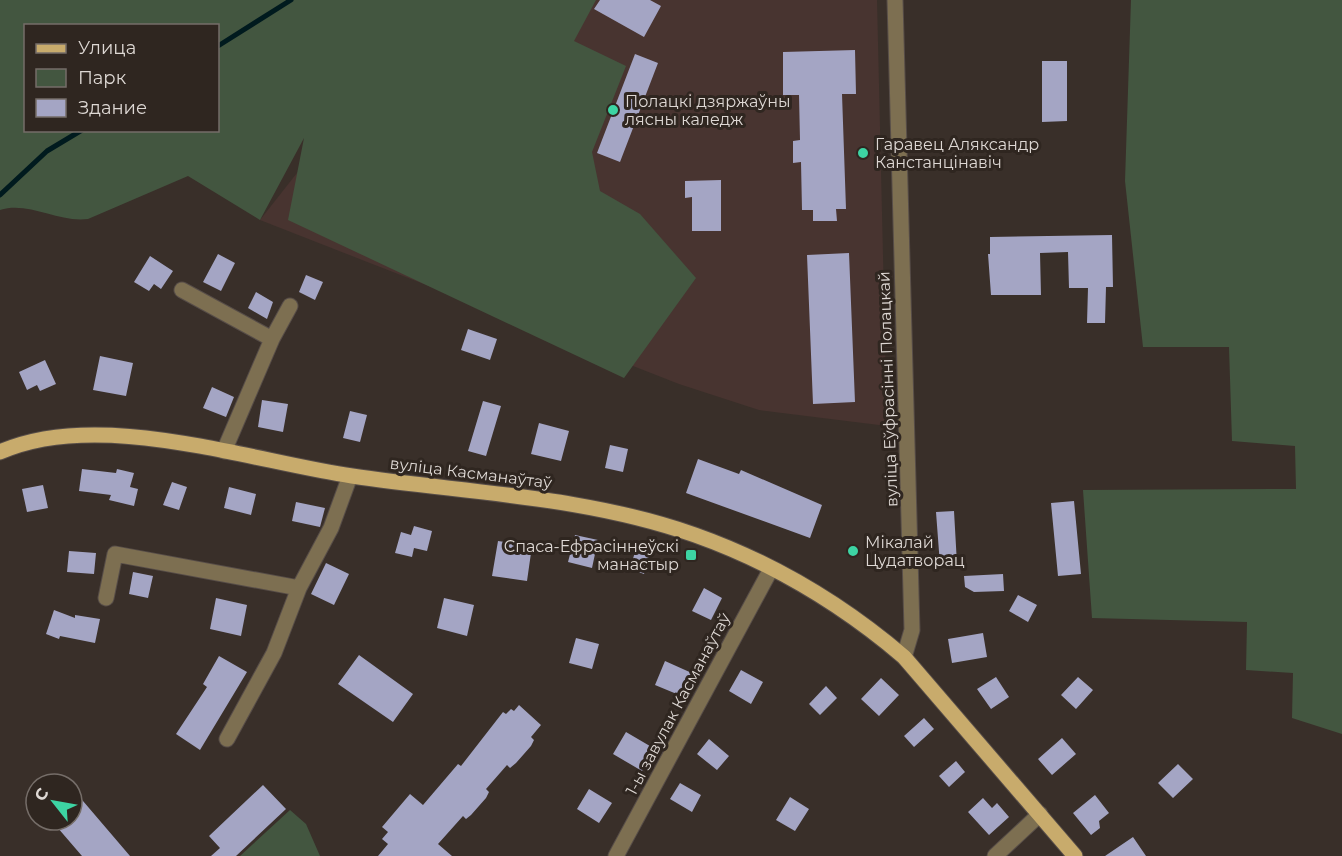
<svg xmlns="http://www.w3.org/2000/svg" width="1342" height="856" viewBox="0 0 1342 856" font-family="Montserrat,sans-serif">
<rect width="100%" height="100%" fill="#392f29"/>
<path fill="#483430" d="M433,0H877L887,426L759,410L679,384L260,220Z"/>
<path fill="#435640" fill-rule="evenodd" d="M0,0H596L574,41L626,66L592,152L600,191L640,214L696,278L624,378L288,220L304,138L260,220L188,176L88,219C58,223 29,201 0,210ZM26,26H218V130H26Z
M1131,0H1342V734L1292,718L1293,673L1246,670L1247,622L1092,618L1083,490L1296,489L1295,446L1232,441L1229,347H1143L1125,181Z
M290,810L306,824L320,856H240Z"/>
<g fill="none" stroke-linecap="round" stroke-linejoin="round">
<path stroke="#001a1e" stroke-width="5" d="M218,46L291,0
M0,195L47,151L82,130"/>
</g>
<path fill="#a4a5c4" d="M600,0H650L661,6L644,37L594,9Z
M855,50L856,94H842L846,209H836L837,221H813V210H802L801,162L793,163V141L800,140L799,95H783V52Z
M635,54L658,63L620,162L597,153Z
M1042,61H1067V121L1042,122Z
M721,180V231H692V197L685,198V181Z
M1112,235L1113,287H1106L1105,323H1087L1088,288H1069L1068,252L1040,253L1041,295H991L988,254H990V237Z
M849,253L855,402L813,404L807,255Z
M218,254L235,263L221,291L203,282Z
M150,256L173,271L161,289L154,284L149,291L134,282Z
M306,275L323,282L315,300L299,292Z
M256,292L273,302L267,319L248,308Z
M468,329L497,339L490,360L461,350Z
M100,356L133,363L126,396L93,390Z
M45,360L56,384L40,391L37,385L27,390L19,372Z
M212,387L234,397L226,417L203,408Z
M262,400L288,404L283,432L258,427Z
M483,401L501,406L486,456L468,451Z
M350,411L367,415L360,442L343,438Z
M539,423L569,431L561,461L531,454Z
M610,445L628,449L623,472L605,468Z
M698,459L739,474L741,470L822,505L810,538L686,493Z
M82,469L116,473L117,469L134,473L130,487L138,489L134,506L109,500L111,495L79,491Z
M172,482L187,487L179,510L163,505Z
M43,485L48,508L27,512L22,489Z
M229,487L256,494L251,515L224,508Z
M1074,501L1081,574L1058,576L1051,503Z
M296,502L325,508L320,527L292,521Z
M954,511L957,564L940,565L936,512Z
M414,526L432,531L427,551L414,548L412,557L395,553L401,532L411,535Z
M575,535L598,540L592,568L568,562Z
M498,541L532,546L527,581L492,576Z
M637,545L651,549L644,574L630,569Z
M69,551L96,553L94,574L67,572Z
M326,563L349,574L334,605L311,594Z
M133,572L153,576L148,598L129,594Z
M1003,574L1004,591L974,592L965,587L964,576Z
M704,588L722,598L711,620L692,611Z
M1018,595L1037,605L1028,622L1009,611Z
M216,598L247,605L241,636L210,629Z
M444,598L474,605L467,636L437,628Z
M54,610L75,618V615L100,619L95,643L60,636L59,639L46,634Z
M983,633L987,657L952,663L948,639Z
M576,638L599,644L592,669L569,663Z
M359,655L413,694L393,722L338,684Z
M219,656L247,672L200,750L176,734L207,687L203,684Z
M665,661L694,674L684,697L655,685Z
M741,670L763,682L751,704L729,691Z
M996,677L1009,697L991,709L977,689Z
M1078,677L1093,690L1076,709L1061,695Z
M881,678L899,695L879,716L861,699Z
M826,686L837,698L820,715L809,704Z
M519,705L541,725L531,737L534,740L531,746L516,763L510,768L507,765L486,789L489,792L486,798L471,815L466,819L463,816L438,844L452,856H378L388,844L382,839L388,832L382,827L410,794L423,805L458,764L461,766L503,712L506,714L511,709L514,711Z
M924,718L934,729L914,747L904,736Z
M626,732L655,749L642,771L613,754Z
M1062,738L1076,754L1052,775L1038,759Z
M709,739L729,756L717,770L697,754Z
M956,761L965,772L949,787L939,776Z
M1178,764L1193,779L1173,798L1158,783Z
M680,783L701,795L692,812L670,799Z
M263,785L286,809L236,856H211L220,848L209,836Z
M589,789L612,803L599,823L577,809Z
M72,791L83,801L130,856H82L51,820H72Z
M1095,795L1109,813L1099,821L1100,828L1091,835L1073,813Z
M790,797L809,809L795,831L776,820Z
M983,798L992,808L997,803L1009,817L989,835L968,812Z
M1133,837L1146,856H1105Z"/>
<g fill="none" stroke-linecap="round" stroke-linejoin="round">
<g stroke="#574d48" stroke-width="17">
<path id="minor" d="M895,0L912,630L904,657
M182,290L272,339
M224,451L272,339L290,306
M106,598L115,554L299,588
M227,739L274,653L299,588L331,528L350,476
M616,856L771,569
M995,856L1040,814"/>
</g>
<g stroke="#574d48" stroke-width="17">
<path id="major" d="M0,452C99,408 250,461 352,476C467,493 585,496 695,535C771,562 843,605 904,657L1075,856"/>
</g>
<use href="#minor" stroke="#7d6f51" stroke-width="15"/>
<use href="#major" stroke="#c8ab6c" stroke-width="15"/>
</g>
<g fill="#3dd4a3" stroke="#2f2620" stroke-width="2">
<circle cx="613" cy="110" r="6"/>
<circle cx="863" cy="153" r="6"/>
<circle cx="853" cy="551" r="6"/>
<rect x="685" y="549" width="12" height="12" rx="3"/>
</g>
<g text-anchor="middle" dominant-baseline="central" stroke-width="6" stroke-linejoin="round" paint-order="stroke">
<g font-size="16" fill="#ded8d4" stroke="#2f2620" text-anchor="start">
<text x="625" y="101">Полацкі дзяржаўны<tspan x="625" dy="18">лясны каледж</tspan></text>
<text x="875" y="144">Гаравец Аляксандр<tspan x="875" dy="18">Канстанцінавіч</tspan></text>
<text x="865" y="542">Мікалай<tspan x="865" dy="18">Цудатворац</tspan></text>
<text x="679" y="546" text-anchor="end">Спаса-Ефрасіннеўскі<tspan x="679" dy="18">манастыр</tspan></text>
</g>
<g font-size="16" fill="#ded8d4" stroke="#2f2620">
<text transform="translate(888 389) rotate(-92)">вуліца Еўфрасінні Полацкай</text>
<text transform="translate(471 473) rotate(7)">вуліца Касманаўтаў</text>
<text transform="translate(678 704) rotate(-62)">1-ы завулак Касманаўтаў</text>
</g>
</g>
<rect x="24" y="24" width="195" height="108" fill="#2f2620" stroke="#756d68" stroke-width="1.5"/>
<rect x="36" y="44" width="30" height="9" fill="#c8ab6c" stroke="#756d68" stroke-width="1.5"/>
<text x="78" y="54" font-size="18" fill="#ded8d4">Улица</text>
<rect x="36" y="69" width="30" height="18" fill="#435640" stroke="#756d68" stroke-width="1.5"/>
<text x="78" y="84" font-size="18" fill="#ded8d4">Парк</text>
<rect x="36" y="99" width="30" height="18" fill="#a4a5c4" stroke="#756d68" stroke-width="1.5"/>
<text x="78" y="114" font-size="18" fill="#ded8d4">Здание</text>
<g transform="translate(54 802) rotate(301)"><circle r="28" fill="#2f2620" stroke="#756d68" stroke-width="1.5"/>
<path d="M0-4.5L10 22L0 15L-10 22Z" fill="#3dd4a3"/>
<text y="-9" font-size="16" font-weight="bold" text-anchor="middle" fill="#ded8d4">С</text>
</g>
</svg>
